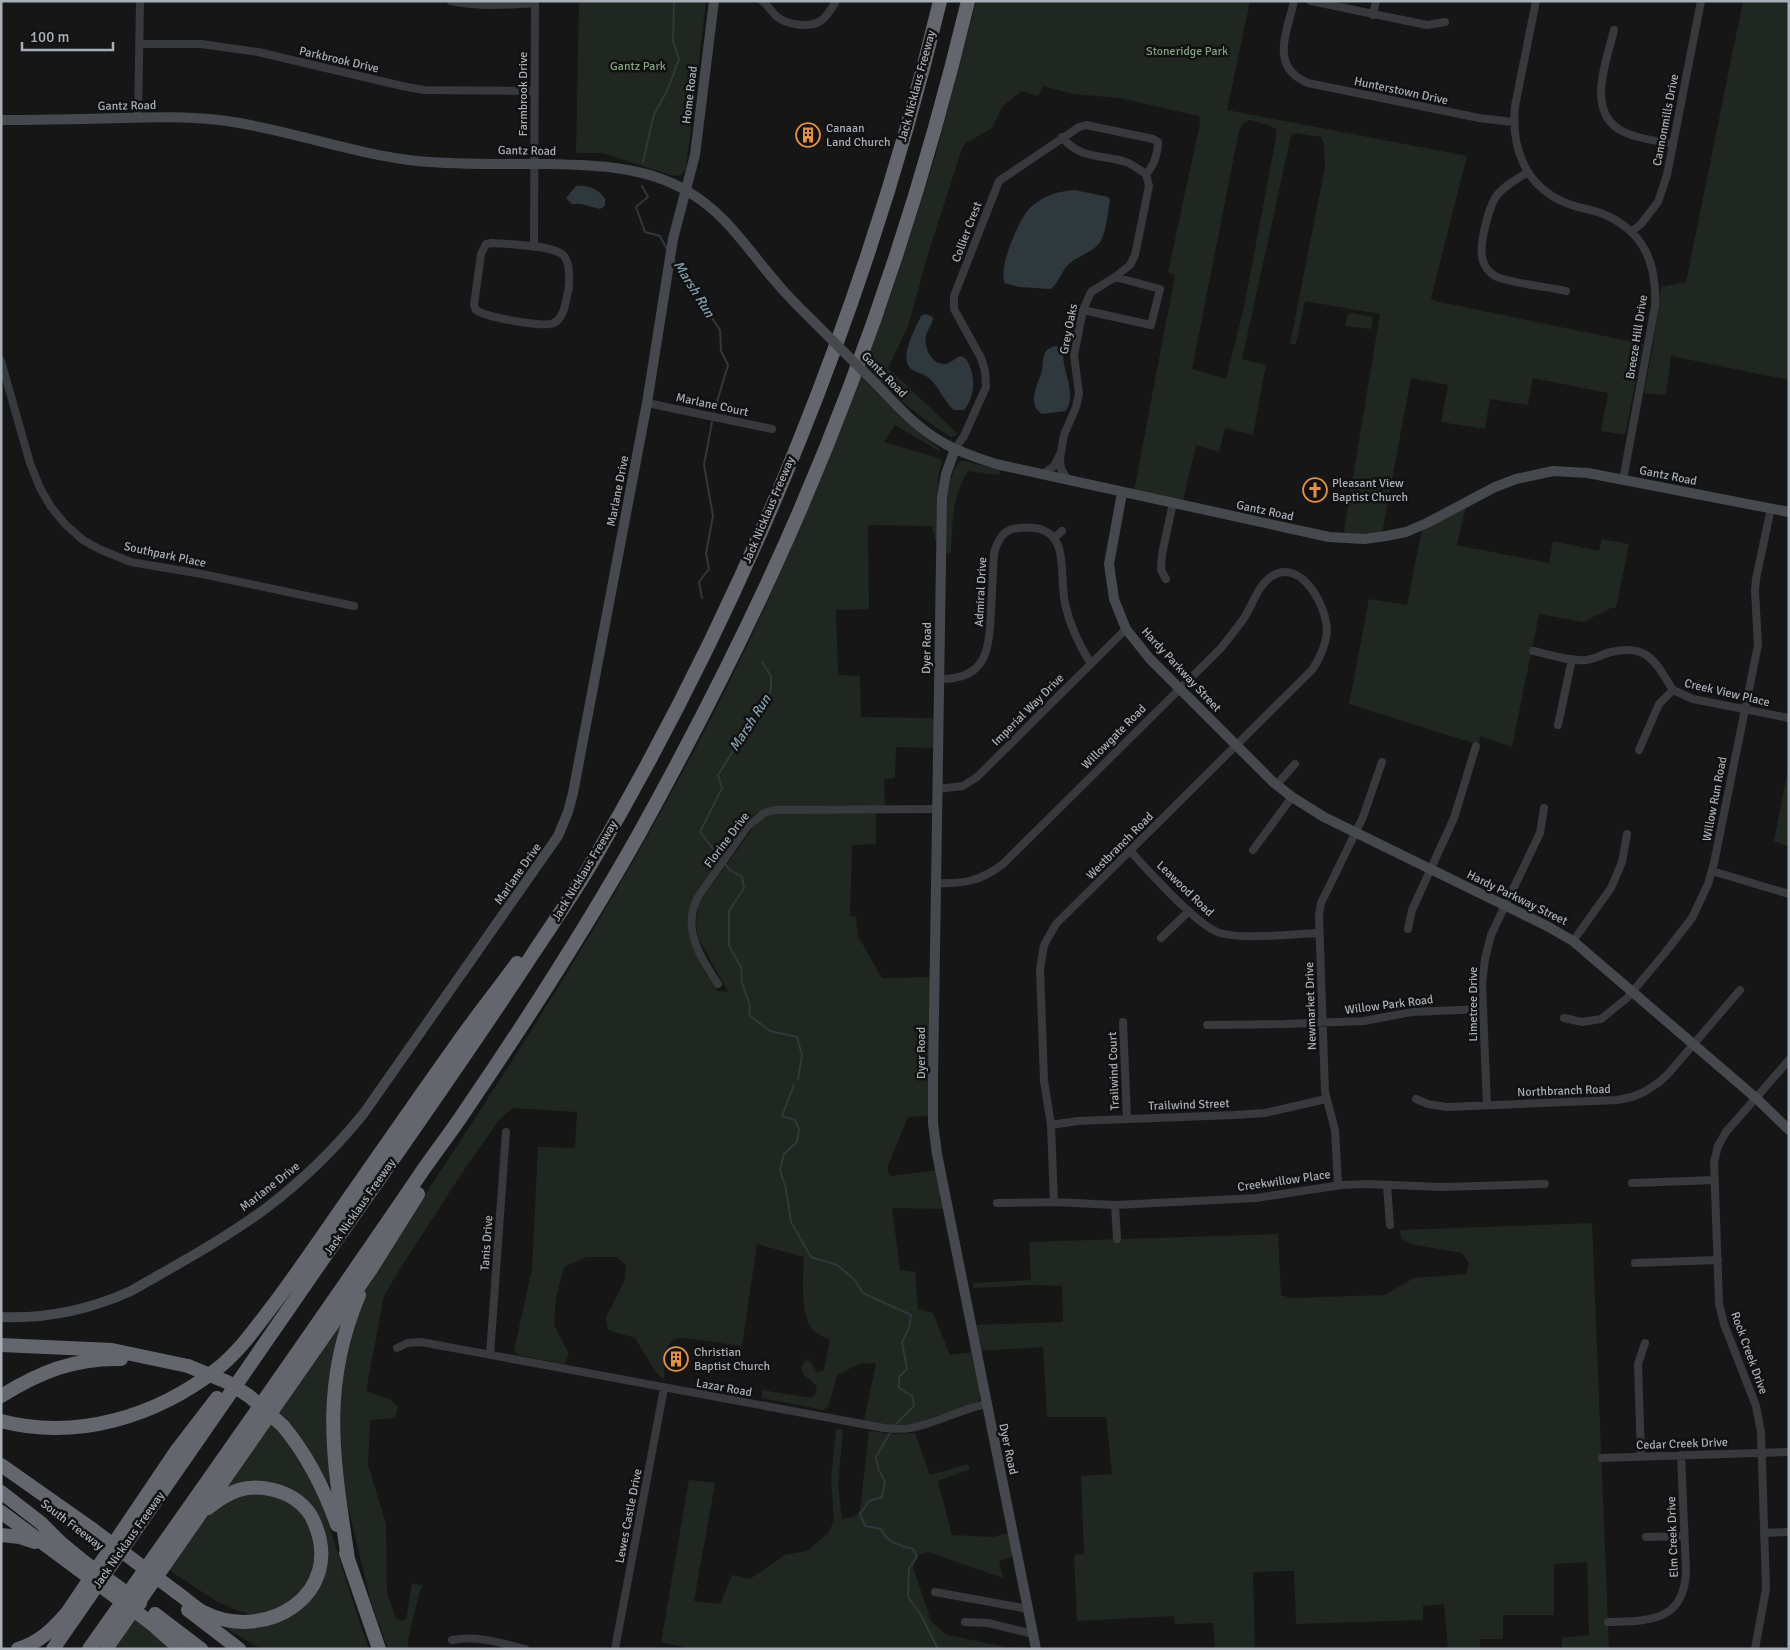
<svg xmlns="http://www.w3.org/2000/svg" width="1790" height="1650" viewBox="0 0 1790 1650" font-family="Signika,sans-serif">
<rect width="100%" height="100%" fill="#161617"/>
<path fill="#202720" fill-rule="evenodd" d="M579,1H706L686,169L681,175L673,176L603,153H576Z
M976,1H1250L1227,110L1467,156L1431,298L1435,301L1643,344L1625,435L1601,431L1608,393L1533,378L1528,405L1490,399L1485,429L1441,422L1448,385L1411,378L1382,533L1367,535L1347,534L1344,531L1380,314L1305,301L1296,344H1290L1325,167L1324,144L1321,137L1296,133L1291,136L1242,359L1266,365L1253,435L1225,428L1219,452L1196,445L1183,501L1134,491L1175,275L1168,272L1200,123L1199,116L1119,98L1073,94L1043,86L1038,96L1021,91L1003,106L992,128L966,143L962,148L929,251L908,326L888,368L958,434L951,437C920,418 890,393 865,366L893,289L936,154ZM1250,120L1271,126L1276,130V138L1244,307L1226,379L1192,369L1239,131L1243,123Z
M1743,1H1789V380L1671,356L1666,395L1644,393L1653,346L1661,287L1686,282Z
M1351,313L1373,317L1371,329L1345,326L1347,315Z
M861,377C887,403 911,428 940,449L939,451L895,425L884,442L942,459L938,480L937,547L932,526L868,525L869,609L836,610L838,675L860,676L861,717L935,718L936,748L896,747L895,778L884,779L885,806L764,810L753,815L695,897V952L704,971L718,991L728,992L698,937L696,921L699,903L759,820L771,814L876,812V844L852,845L850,916L856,917L858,936L882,978L931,977L930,1116L908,1117L887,1168L890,1176L938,1170L946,1209L892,1208L900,1270L915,1272L918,1309L933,1313L950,1355L974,1352L981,1397L977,1402L912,1424L889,1425L864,1421L876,1363L859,1364L837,1375L829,1405L824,1410L762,1398V1390L811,1398L815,1395L817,1386L803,1374L801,1366L808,1359L817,1372L824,1370L830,1340C824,1337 817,1334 813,1330C800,1316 803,1275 804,1257L757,1244L742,1346L685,1338L674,1339C662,1351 662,1360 665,1376L663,1379L655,1371L635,1338L608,1330L606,1317L625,1280L626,1265L617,1257H586L564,1267L556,1298L554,1325L569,1354L564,1364L518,1355L514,1350L532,1269L538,1147L575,1148L577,1112L513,1108L499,1120L462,1173L403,1264L384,1296L366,1391L390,1399L398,1407L395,1418L370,1420L368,1465L386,1524L387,1594L396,1618L402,1621L406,1619L412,1583L423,1586L419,1593L408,1641V1649H388L371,1602L347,1503L340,1454L338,1378L361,1298L373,1272C493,1094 611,912 710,720C768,609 815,493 861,377Z
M960,461H966L1000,471L999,475L968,471C951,498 953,522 951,553H946C947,528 943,479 960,461Z
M1466,506L1457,545L1466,547L1549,563L1553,541L1599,551L1602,539L1629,544L1616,608H1611L1583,622L1539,614L1512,747L1481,736L1478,744L1463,740L1349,704L1369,599L1407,605L1422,529Z
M1789,764V847L1774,841Z
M1592,1223L1609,1649H1562V1638L1589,1635L1587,1562L1554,1564V1615H1503V1639H1480V1649H1448L1444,1604L1423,1606V1620L1296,1624L1294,1571L1253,1572L1255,1649H1215L1213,1623L1175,1624L1174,1616L1077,1621L1074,1555L1084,1554L1081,1476L1112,1474L1106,1417H1047L1043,1347L979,1351L974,1325L1063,1322L1062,1286L1031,1285L974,1288L973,1283L1031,1280L1029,1242L1278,1234L1281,1295L1290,1298L1384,1295L1414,1278L1466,1274L1469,1263L1462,1253L1410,1244L1401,1239L1400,1230Z
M355,1294L328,1449L330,1486L306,1446L276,1411Z
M269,1423C313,1462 328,1522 345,1576C352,1600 361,1625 369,1649H261L217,1623H273L324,1569L300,1499L225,1485Z
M836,1429L843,1430L838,1484L842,1519L856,1516L860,1510L869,1431L893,1434L915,1433L930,1475L968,1464L970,1469L938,1481L952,1535L993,1537L1009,1533L1013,1557L999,1561L1003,1578L928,1552L919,1555L913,1567L931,1621L947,1635L1016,1649H693L661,1642L689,1480L715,1483L694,1601L720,1604L732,1575L750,1579L785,1555L807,1551L829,1532L834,1520L831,1479Z
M257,1491L296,1504L315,1533V1574L289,1605L259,1615L248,1614L236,1610L216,1601L169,1570C182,1551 201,1515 220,1503C230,1496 246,1494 257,1491Z
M134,1618L174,1649H115Z"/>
<path fill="#2f383c" d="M576,186C588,185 599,189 605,199V206L600,209L581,204H572L566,198Z
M1075,190L1108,197L1110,200C1108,211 1106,237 1098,245C1090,253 1078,256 1069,264C1061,271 1059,283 1051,289L1019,287L1005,283C997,269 1020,215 1032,206C1045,195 1059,191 1075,190Z
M925,314L933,317C933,324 928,328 926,335C923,346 932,366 946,364C951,363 955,358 960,356L965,358C976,371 976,397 964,410H954C943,400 939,387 930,379C924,373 915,373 910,368C899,357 916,327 921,316Z
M1056,346L1062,349C1064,354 1063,359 1064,364C1067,380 1075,395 1066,411L1042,414C1026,403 1038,385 1042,371C1043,364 1042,357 1046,351C1049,348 1052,347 1056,346Z"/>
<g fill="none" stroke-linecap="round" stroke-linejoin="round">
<path stroke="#2f383c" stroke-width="2" d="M643,162L654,114L667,91L679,59L673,41L674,1
M642,186L648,197L636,207L645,232L660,236L668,251
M674,261L720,330L721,351L728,365L714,412
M702,598L699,582L709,569L706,553L713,516L704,465L712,422
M721,859L700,832L722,788L718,775L739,741L743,728L755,717L771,691V676L762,662
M724,863L730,870L742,877L744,888L729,911V946L741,967L742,983L750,1006L749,1015L770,1031L797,1037L802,1055L798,1079
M794,1085L782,1116L795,1120L799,1129L797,1142L784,1154L780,1170L786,1189L791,1222L811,1257L837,1265L854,1279L863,1293L911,1315L909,1328L902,1342L907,1369L899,1377V1388L912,1396L914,1406L897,1423
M890,1433L876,1457L878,1468L885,1482L882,1497L869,1501L860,1514L865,1526L881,1529C887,1543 899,1545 913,1549L917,1557L909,1568L908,1597L921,1615L938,1649"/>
<path stroke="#37393c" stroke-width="8" d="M451,1C480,7 506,5 535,3
M762,1C768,5 771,11 776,16C787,25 810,29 822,20C828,15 832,8 836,1
M1294,1C1287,33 1269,67 1308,83L1479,118L1513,122
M1311,1L1427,25L1445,22
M1536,1L1515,106C1511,148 1525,186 1566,203C1578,208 1591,209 1603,214C1644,231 1657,263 1655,306L1623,480
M1373,15L1376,1
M1614,30C1607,61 1584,113 1624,132C1638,139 1657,141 1673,144
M140,44H201L258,52L402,86L424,90L535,91
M138,118L140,1
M1062,137C1080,160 1102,154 1126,162C1133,164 1140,171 1146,174
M1528,172C1517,179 1502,187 1495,198C1488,211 1478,247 1483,261C1485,267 1490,273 1495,276C1508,283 1550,287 1566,291
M1631,232L1641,224L1658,202L1667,175L1701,1
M492,243C507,244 552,245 563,255C571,263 570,286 567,296C565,305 564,317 554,323C544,328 485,317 476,310L474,305L481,254L486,244Z
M534,247L535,1
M1083,310L1151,325L1160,289L1115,277
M1,361L30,463L40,488L51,507L65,524L83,540L99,549L131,562L202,574L354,606
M647,403L772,429
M955,449L964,436L986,387L985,371L981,358L954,309V296L999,181L1079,127L1086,125L1153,139L1158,142C1158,153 1154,166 1146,174
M1042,475L1054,466L1060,454
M1068,480L1061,469L1060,458L1064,435L1076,407L1079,394L1074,355L1083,310L1091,292L1115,277L1130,265L1135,255L1149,186L1146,174
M1054,538L1062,531
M1166,579L1161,570L1162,554L1173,503
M1533,651C1549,654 1569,662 1586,660C1595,659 1603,654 1611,652C1648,643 1656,663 1673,690L1693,699L1789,718
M939,679C987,680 989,650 991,611C992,592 993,572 994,553C998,540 1003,529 1018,528C1073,522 1058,568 1065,604C1070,626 1079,645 1091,664
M1558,725L1572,659
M1639,750L1659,704L1673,690
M1276,785L1295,764
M937,789L963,786L977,777L1126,629
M1253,850L1292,797
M1130,851C1149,871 1197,926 1220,933C1245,940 1292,934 1319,933
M1712,871L1789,894
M936,883C964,884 981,881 1003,864L1221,648C1229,638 1237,628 1244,618C1253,604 1258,585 1272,576C1302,558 1327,607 1327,631C1326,646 1320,658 1312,670L1056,924L1044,945L1040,969L1044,1081L1051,1125L1054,1202
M1408,929L1412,910L1454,818L1476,746
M1161,938L1189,911
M1573,941L1611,888L1622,862L1627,834
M718,984C701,959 681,928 698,897L747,827L764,813L774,810L937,809
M1564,1018L1582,1022L1601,1019L1627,998L1664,954L1692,918L1708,884L1714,863L1758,645L1755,591L1756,579L1771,508
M1123,1022L1127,1119
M1207,1025L1285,1024L1364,1021L1412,1012L1483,1009
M1416,1099L1428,1104L1447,1107L1617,1100L1632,1097L1644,1092L1658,1083L1668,1074L1740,990
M1487,1105L1482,984L1485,959L1491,935L1540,833L1544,808
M1051,1125L1077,1121L1234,1115L1265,1113L1326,1099
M1632,1183L1715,1180
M1338,1185L1335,1130L1325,1092L1319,916L1321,903L1327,891L1363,817L1382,762
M1387,1186L1390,1225
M997,1203L1054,1202L1115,1205L1256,1198L1341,1185L1368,1184L1442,1187L1545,1184
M1115,1205L1117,1239
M1635,1263L1718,1260
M397,1348L407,1343L421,1342L884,1428C894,1429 905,1430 915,1427C940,1421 962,1409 986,1404
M490,1355L506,1132
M1641,1457L1638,1364L1645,1343
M1602,1458L1789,1452
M1764,1533L1789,1532
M1646,1537L1684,1536
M935,1592L1028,1609
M965,1622L988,1623L1033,1634
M1608,1622C1649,1621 1685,1622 1686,1570L1681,1455
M452,1640C477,1635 501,1643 525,1649
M615,1649L664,1388
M1755,1649L1766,1589L1761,1432L1756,1406L1724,1324L1719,1303L1714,1162L1718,1146L1726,1132L1789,1060"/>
<path stroke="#45484c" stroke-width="10" d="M1,120C41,120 81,119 121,118C156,117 192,116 227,121C291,130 352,154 417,161C458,165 500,164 541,164C591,165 643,165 687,191C728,215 746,248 776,282C788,297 802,310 816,324
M877,385C896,405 917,428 942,442C958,452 978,458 996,464L1329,537L1364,539L1386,536L1406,532L1427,523L1495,487L1516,479L1553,471L1588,473L1789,512
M955,449L946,474L942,497L933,1080V1123L937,1154L1036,1649
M1122,493L1109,564L1114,599L1126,629L1150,659L1273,782L1292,797L1324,817L1547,926L1573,941L1756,1098L1789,1130
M1,1317C47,1319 89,1310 131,1291C176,1265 223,1240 265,1209C302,1181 335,1149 364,1113L558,836L568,812L573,793L647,403L673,239L695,155L714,1"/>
<path stroke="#63676d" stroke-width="14" d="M1,1345L112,1350L188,1366
M1,1396C40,1372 74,1358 121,1359
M1,1421C77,1441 157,1416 217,1369C240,1351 256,1327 274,1304C295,1276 315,1247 335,1218C375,1161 414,1104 454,1048C474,1019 496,992 517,963
M283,1426C308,1456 324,1488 337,1525
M1,1465L92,1529
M1,1492L41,1523L61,1543L84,1562
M1,1512L78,1569
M1,1535L20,1537L35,1542
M346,1553L379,1649
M348,1559C334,1463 319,1389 359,1295
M176,1592C185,1598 194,1607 203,1612C266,1644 346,1594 314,1522C308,1506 291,1494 274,1490C247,1483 229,1491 208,1508
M188,1610L239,1649
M155,1614L201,1649
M151,1623L180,1649
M18,1649C40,1642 52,1630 67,1613L177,1450L217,1398
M53,1649C144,1519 233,1389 323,1259C394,1158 465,1058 532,955C553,923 575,892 594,859C750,593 868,301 940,1
M89,1649C200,1492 311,1335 419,1176C433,1155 449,1135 463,1114C525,1023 585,930 639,834C686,749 731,662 772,573C856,390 921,197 968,1
M106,1649L371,1269L418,1194"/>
<path stroke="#45484c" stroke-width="10" d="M816,324L877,385"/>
<path stroke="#63676d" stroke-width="14" d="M188,1366L227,1382L249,1396L283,1426
M92,1529L176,1592
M84,1562L140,1603
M78,1569L151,1623"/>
</g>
<defs>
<g id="building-ring" transform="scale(1.25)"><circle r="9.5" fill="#111112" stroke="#e59240" stroke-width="1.5"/><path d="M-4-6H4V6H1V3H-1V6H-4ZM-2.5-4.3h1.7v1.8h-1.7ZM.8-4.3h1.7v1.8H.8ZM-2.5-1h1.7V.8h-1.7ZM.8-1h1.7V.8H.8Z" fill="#e59240"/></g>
<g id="church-ring" transform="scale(1.25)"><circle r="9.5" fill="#111112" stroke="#e59240" stroke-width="1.5"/><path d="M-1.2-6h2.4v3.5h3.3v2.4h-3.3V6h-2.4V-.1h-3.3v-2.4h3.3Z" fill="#e59240"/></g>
</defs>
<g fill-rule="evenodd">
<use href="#building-ring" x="808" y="135"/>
<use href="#church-ring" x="1315" y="490"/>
<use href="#building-ring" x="676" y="1359"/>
</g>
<g text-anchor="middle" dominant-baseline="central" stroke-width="5" stroke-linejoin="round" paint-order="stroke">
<g font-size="12" fill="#84a081" stroke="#111112">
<text x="1187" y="51">Stoneridge Park</text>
<text x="638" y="66">Gantz Park</text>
</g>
<g font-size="12" fill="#a8afb6" stroke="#111112">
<text transform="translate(339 60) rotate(13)">Parkbrook Drive</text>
<text transform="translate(917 86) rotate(-75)">Jack Nicklaus Freeway</text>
<text transform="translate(1401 91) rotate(12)">Hunterstown Drive</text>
<text transform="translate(523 94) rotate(-90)">Farmbrook Drive</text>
<text transform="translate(690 95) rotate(-83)">Home Road</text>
<text transform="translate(127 106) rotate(-1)">Gantz Road</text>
<text transform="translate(1666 120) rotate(-79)">Cannonmills Drive</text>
<text transform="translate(527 151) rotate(1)">Gantz Road</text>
<text transform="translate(967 232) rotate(-69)">Collier Crest</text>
<text transform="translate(1069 329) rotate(-79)">Grey Oaks</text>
<text transform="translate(1637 337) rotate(-81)">Breeze Hill Drive</text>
<text transform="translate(884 375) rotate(45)">Gantz Road</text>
<text transform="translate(712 405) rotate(12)">Marlane Court</text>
<text transform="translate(1668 476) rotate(11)">Gantz Road</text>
<text transform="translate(618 491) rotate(-79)">Marlane Drive</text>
<text transform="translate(769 510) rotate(-67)">Jack Nicklaus Freeway</text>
<text transform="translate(1265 511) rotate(12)">Gantz Road</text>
<text transform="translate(165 555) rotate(12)">Southpark Place</text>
<text transform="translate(981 592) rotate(-87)">Admiral Drive</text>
<text transform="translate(927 648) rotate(-89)">Dyer Road</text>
<text transform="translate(1181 670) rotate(47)">Hardy Parkway Street</text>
<text transform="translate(1727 693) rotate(13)">Creek View Place</text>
<text transform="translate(1028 710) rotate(-45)">Imperial Way Drive</text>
<text transform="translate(1114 737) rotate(-45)">Willowgate Road</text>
<text transform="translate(1715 799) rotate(-79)">Willow Run Road</text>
<text transform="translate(727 840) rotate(-53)">Florine Drive</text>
<text transform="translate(1120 846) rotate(-45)">Westbranch Road</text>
<text transform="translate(585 871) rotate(-59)">Jack Nicklaus Freeway</text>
<text transform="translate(518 874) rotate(-55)">Marlane Drive</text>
<text transform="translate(1185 889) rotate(44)">Leawood Road</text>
<text transform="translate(1517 898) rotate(26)">Hardy Parkway Street</text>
<text transform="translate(1473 1004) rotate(-90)">Limetree Drive</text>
<text transform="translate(1389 1005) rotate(-7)">Willow Park Road</text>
<text transform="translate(1311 1006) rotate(-92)">Newmarket Drive</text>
<text transform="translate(921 1053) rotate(-90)">Dyer Road</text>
<text transform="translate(1114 1071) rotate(-92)">Trailwind Court</text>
<text transform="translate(1564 1091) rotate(-2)">Northbranch Road</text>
<text transform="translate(1189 1105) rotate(-2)">Trailwind Street</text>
<text transform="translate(1284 1181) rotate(-8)">Creekwillow Place</text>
<text transform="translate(270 1187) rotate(-38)">Marlane Drive</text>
<text transform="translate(360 1207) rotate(-55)">Jack Nicklaus Freeway</text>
<text transform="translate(487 1243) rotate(-86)">Tanis Drive</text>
<text transform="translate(1749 1353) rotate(70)">Rock Creek Drive</text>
<text transform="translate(724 1388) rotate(10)">Lazar Road</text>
<text transform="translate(1682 1444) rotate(-2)">Cedar Creek Drive</text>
<text transform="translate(1008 1449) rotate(78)">Dyer Road</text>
<text transform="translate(629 1516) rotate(-79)">Lewes Castle Drive</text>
<text transform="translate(72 1525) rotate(37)">South Freeway</text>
<text transform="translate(1673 1537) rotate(-92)">Elm Creek Drive</text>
<text transform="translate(129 1540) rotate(-55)">Jack Nicklaus Freeway</text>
</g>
<g font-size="12" fill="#a8afb6" stroke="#111112" text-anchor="start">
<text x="826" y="128">Canaan<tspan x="826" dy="14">Land Church</tspan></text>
<text x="1332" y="483">Pleasant View<tspan x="1332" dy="14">Baptist Church</tspan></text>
<text x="694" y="1352">Christian<tspan x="694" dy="14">Baptist Church</tspan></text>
</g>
<g font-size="14" font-style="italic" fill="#82a1af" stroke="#111112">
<text transform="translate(694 289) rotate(58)">Marsh Run</text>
<text transform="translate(750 723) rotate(-57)">Marsh Run</text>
</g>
</g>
<rect width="1790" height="1650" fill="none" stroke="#a8afb6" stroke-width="5"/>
<path d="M22 42v8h91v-8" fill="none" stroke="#a8afb6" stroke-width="2.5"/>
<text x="30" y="42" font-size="15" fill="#a8afb6" stroke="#111112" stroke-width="4" paint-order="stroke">100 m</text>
</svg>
